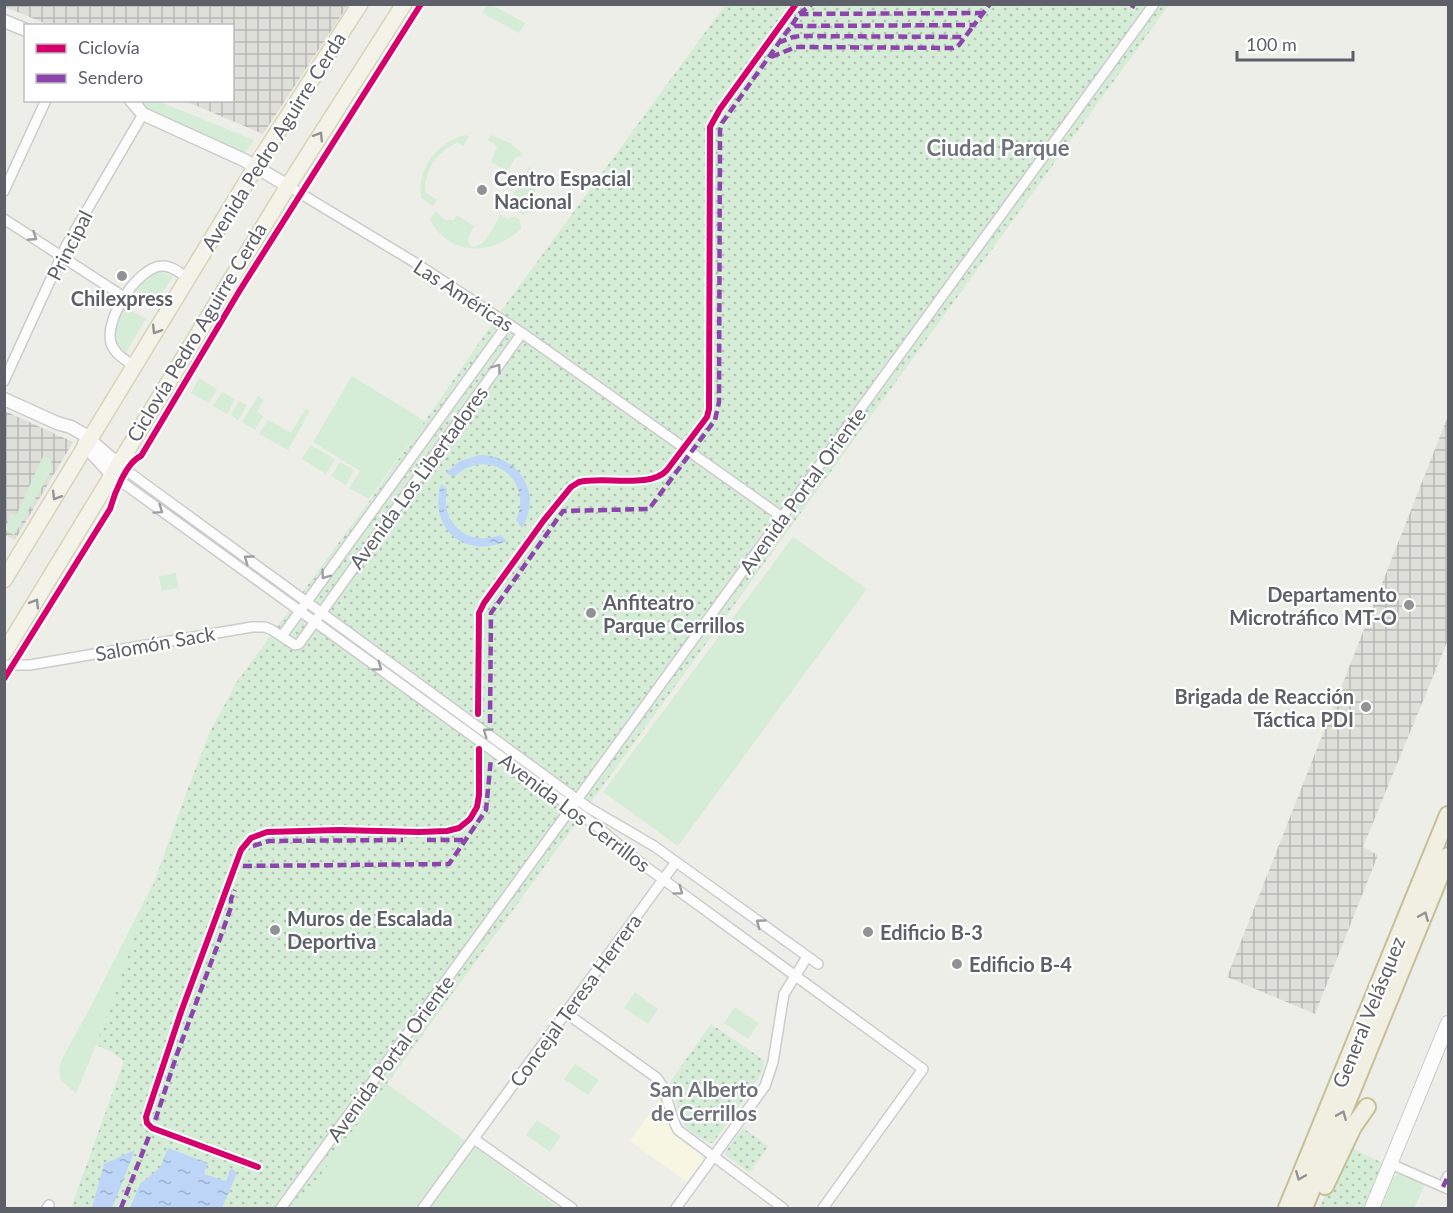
<svg xmlns="http://www.w3.org/2000/svg" width="1453" height="1213" viewBox="0 0 1453 1213" font-family="Lato,sans-serif">
<defs>
<pattern id="industrial-grid" width="8" height="8" patternUnits="userSpaceOnUse" patternTransform="scale(1.5)"><rect width="8" height="8" fill="#dfdfda"/><path d="M0 4h8M4 0v8" fill="none" stroke="#b8b8b5"/></pattern>
<pattern id="park-dots" width="8" height="8" patternUnits="userSpaceOnUse" patternTransform="scale(1.5)"><rect width="8" height="8" fill="#d5ecd6"/><path d="M2 2h.1M6 6h.1" fill="none" stroke="#b0c3b1" stroke-width="1.8" stroke-linecap="round"/></pattern>
<pattern id="water-ripples" width="26" height="14" patternUnits="userSpaceOnUse" patternTransform="scale(1.5)"><rect width="26" height="14" fill="#bdd6f8"/><path d="M2 4q2-2 4 0t4 0M15 11q2-2 4 0t4 0" fill="none" stroke="#9db1cd"/></pattern>
</defs>
<rect width="100%" height="100%" fill="#eeeee9"/>
<path fill="#f7f6e2" d="M660,1099L670,1128L682,1141L698,1150L702,1156V1162L687,1182L630,1141Z"/>
<path fill="url(#industrial-grid)" d="M4,5L5,4L348,5L263,134L185,101L232,100V26L49,25L5,7Z
M5,411L73,442L15,540L5,535Z
M1448,416V640L1363,847L1378,855L1315,1014L1227,977Z"/>
<path fill="#d5ecd6" d="M487,5H492L525,23L519,33L482,13Z
M138,101H158L254,140L243,156L147,113Z
M465,135L469,137L463,146L458,142C437,152 425,169 425,192L437,200L433,206L421,197C418,167 436,143 465,135Z
M491,135L510,143L524,155L515,158L507,171L491,162L497,148L494,143L488,140Z
M530,166L535,187L533,210L523,215L518,212L517,204L511,198Z
M436,211L445,220H454L457,215L474,226L468,238L469,244L473,247C487,245 494,226 500,215L508,219L515,216L520,220L521,229C493,255 449,258 430,219Z
M158,271L173,276L154,306L137,296L138,288L147,278Z
M123,308H127L146,319L126,352C106,338 116,328 123,308Z
M352,376L425,421L369,499L349,488L360,471L313,442Z
M199,378L217,389L209,403L191,393Z
M222,392L235,399L227,414L213,406Z
M258,396L264,400L257,412L263,416L255,430L242,422Z
M239,401L247,405L238,420L231,415Z
M305,409L310,411L288,450L259,434L268,420L291,433Z
M310,445L335,459L326,474L302,459Z
M43,456L52,460L51,467L53,468L14,535L5,530V525L7,524L11,514L16,516Z
M340,462L354,470L346,485L331,476Z
M793,537L867,589L678,846L603,792Z
M176,573L178,588L162,591L159,576Z
M158,874L96,1045L76,1093L61,1081L59,1070L62,1059L91,1006Z
M635,992L658,1009L648,1024L624,1008Z
M735,1007L759,1023L748,1039L724,1023Z
M575,1064L599,1080L588,1095L564,1079Z
M387,1084L559,1208H297Z
M537,1120L561,1136L550,1152L526,1135Z
M1399,1174L1426,1183L1414,1208H1377L1390,1178Z"/>
<path fill="url(#park-dots)" d="M725,5H1169L297,1208H71L124,1061L112,1052L96,1045L188,788L210,732L236,683L368,503L504,307Z
M711,1024L764,1060L763,1069L758,1079L713,1143C706,1143 702,1139 696,1135C670,1117 682,1105 670,1082Z
M743,1128L768,1146L750,1173L726,1156L725,1152Z
M1349,1147L1383,1163L1365,1208H1319Z"/>
<path fill="url(#water-ripples)" d="M480,455C519,456 543,492 522,528L516,520C535,478 486,445 454,477L446,473L460,461Z
M441,484L447,489C440,523 467,547 500,535L507,541C465,559 428,530 441,484Z
M168,1148L208,1163L204,1174L226,1181L231,1168L237,1173L222,1208H130L140,1184L160,1168Z
M135,1150L112,1208H92L104,1164Z"/>
<g fill="none" stroke-linecap="round" stroke-linejoin="round">
<g stroke="#cbcccb" stroke-width="12">
<path id="minor" d="M288,186L414,262L522,333L782,517
M4,191L46,100
M4,219L124,297
M134,366C126,360 114,354 111,343C104,320 137,267 162,266C171,265 180,273 188,278
M4,381L66,246L143,114
M119,465L589,808L654,846L818,964
M112,475L594,824L642,864L923,1069L823,1208
M282,636L508,324
M4,665H30L252,627H265L272,630L295,645L299,644L522,333
M566,1013L657,1078C669,1093 668,1113 678,1130L783,1208
M474,1139L572,1208
M1391,1164L1448,1189
M1443,1187L1448,1176
M47,1208L49,1205
M281,1208L1154,4
M423,1208L676,862
M676,1208L765,1086L773,1062L784,994L807,957"/>
</g>
<g stroke="#cbcccb" stroke-width="15">
<path id="tertiary" d="M4,21L26,30
M131,100L143,114L244,160L288,186
M4,399L57,423L71,427L83,434L119,465
M84,444L112,475"/>
</g>
<g stroke="#c9caca" stroke-width="16">
<path id="secondary" d="M1372,1208L1448,1023"/>
</g>
<g stroke="#d8d4b5" stroke-width="18">
<path id="primary" d="M4,580L261,158L360,4
M4,653L288,186L404,4"/>
</g>
<g stroke="#c7bf95" stroke-width="20">
<path id="motorway" d="M1325,1186L1353,1127L1367,1107
M1287,1208L1448,815
M1304,1208L1448,856"/>
</g>
<use href="#minor" stroke="#fcfcfc" stroke-width="9"/>
<use href="#tertiary" stroke="#fcfcfc" stroke-width="12"/>
<use href="#secondary" stroke="#fcfcfc" stroke-width="14"/>
<use href="#primary" stroke="#f3f3e9" stroke-width="15"/>
<use href="#motorway" stroke="#f0efe2" stroke-width="16"/>
<path stroke="#8e44ad" stroke-width="4.5" stroke-dasharray="9 4.5" stroke-linecap="butt" d="M1132,8L1134,4
M799,14L812,4
M792,25L799,14L984,13
M778,43L793,37L800,36L965,37
M771,57L796,47L953,48L959,45L974,25
M490,723L491,613L563,511L649,509L715,420L719,402L720,130L722,123L788,30L795,26L974,25L990,4
M427,840H464
M253,846L269,841L403,840
M243,866L449,864L486,810L491,758
M1443,1187L1448,1176
M121,1208L156,1118L177,1054L218,944L231,907V899L235,890"/>
<g stroke="#fff" stroke-width="10">
<path id="cycleway" d="M4,679L110,509C114,495 126,462 141,456L240,290L421,4
M478,714L479,613L484,603L544,520L571,487L579,482C603,476 651,489 667,470L707,417L709,409L710,127L720,109L796,4
M258,1167L152,1128L147,1123L146,1117L181,1012L241,850L251,838L267,832L339,830L419,832L447,831L459,828L470,819L477,807L479,795V749"/>
</g>
<use href="#cycleway" stroke="#d6006c" stroke-width="6"/>
</g>
<defs><path id="oneway-chevron" d="M-2-3.5L2.5 0L-2 3.5" fill="none" stroke-width="1.6" stroke-linecap="round" stroke-linejoin="round" transform="scale(1.5)"/></defs>
<g stroke="#929395">
<use href="#oneway-chevron" transform="translate(319 136) rotate(-58)"/>
<use href="#oneway-chevron" transform="translate(156 330) rotate(121)"/>
<use href="#oneway-chevron" transform="translate(56 496) rotate(121)"/>
<use href="#oneway-chevron" transform="translate(35 603) rotate(-59)"/>
</g>
<g stroke="#9d9ea3">
<use href="#oneway-chevron" transform="translate(33 237) rotate(33)"/>
<use href="#oneway-chevron" transform="translate(497 368) rotate(-54)"/>
<use href="#oneway-chevron" transform="translate(159 510) rotate(35)"/>
<use href="#oneway-chevron" transform="translate(248 559) rotate(-144)"/>
<use href="#oneway-chevron" transform="translate(325 575) rotate(126)"/>
<use href="#oneway-chevron" transform="translate(378 667) rotate(36)"/>
<use href="#oneway-chevron" transform="translate(487 732) rotate(-144)"/>
<use href="#oneway-chevron" transform="translate(679 891) rotate(36)"/>
<use href="#oneway-chevron" transform="translate(760 923) rotate(-144)"/>
</g>
<g stroke="#909293">
<use href="#oneway-chevron" transform="translate(1424 916) rotate(-68)"/>
<use href="#oneway-chevron" transform="translate(1342 1115) rotate(-68)"/>
<use href="#oneway-chevron" transform="translate(1300 1176) rotate(112)"/>
</g>
<g fill="#909295" stroke="#fff" stroke-width="2">
<circle cx="482" cy="190" r="6"/>
<circle cx="122" cy="276" r="6"/>
<circle cx="1409" cy="605" r="6"/>
<circle cx="591" cy="613" r="6"/>
<circle cx="1366" cy="707" r="6"/>
<circle cx="275" cy="930" r="6"/>
<circle cx="868" cy="932" r="6"/>
<circle cx="957" cy="964" r="6"/>
</g>
<g text-anchor="middle" dominant-baseline="central" stroke-width="4.5" stroke-linejoin="round" paint-order="stroke">
<g font-size="20" fill="#5d6068" stroke="#fff">
<text transform="translate(273 141) rotate(-58)">Avenida Pedro Aguirre Cerda</text>
<text transform="translate(69 245) rotate(-63)">Principal</text>
<text transform="translate(464 295) rotate(33)">Las Américas</text>
<text transform="translate(196 332) rotate(-59)">Ciclovía Pedro Aguirre Cerda</text>
<text transform="translate(418 477) rotate(-54)">Avenida Los Libertadores</text>
<text transform="translate(802 490) rotate(-54)">Avenida Portal Oriente</text>
<text transform="translate(155 643) rotate(-10)">Salomón Sack</text>
<text transform="translate(575 812) rotate(37)">Avenida Los Cerrillos</text>
<text transform="translate(575 1000) rotate(-54)">Concejal Teresa Herrera</text>
<text transform="translate(1368 1012) rotate(-68)">General Velásquez</text>
<text transform="translate(390 1058) rotate(-54)">Avenida Portal Oriente</text>
</g>
<g font-size="20" font-weight="bold" fill="#5d6068" stroke="#fff" text-anchor="start">
<text x="494" y="178">Centro Espacial<tspan x="494" dy="23">Nacional</tspan></text>
<text x="122" y="298" text-anchor="middle">Chilexpress</text>
<text x="1397" y="594" text-anchor="end">Departamento<tspan x="1397" dy="23">Microtráfico MT-O</tspan></text>
<text x="603" y="602">Anfiteatro<tspan x="603" dy="23">Parque Cerrillos</tspan></text>
<text x="1354" y="696" text-anchor="end">Brigada de Reacción<tspan x="1354" dy="23">Táctica PDI</tspan></text>
<text x="287" y="918">Muros de Escalada<tspan x="287" dy="23">Deportiva</tspan></text>
<text x="880" y="932">Edificio B-3</text>
<text x="969" y="964">Edificio B-4</text>
</g>
<g font-size="21" font-weight="bold" fill="#6e727a" stroke="#fff">
<text x="704" y="1088">San Alberto<tspan x="704" dy="24">de Cerrillos</tspan></text>
</g>
<g font-size="22" font-weight="bold" fill="#6e727a" stroke="#fff">
<text x="998" y="147">Ciudad Parque</text>
</g>
</g>
<rect width="1453" height="1213" fill="none" stroke="#5d6068" stroke-width="12"/>
<rect x="24" y="24" width="210" height="78" fill="#ffffff" stroke="#bebfc3" stroke-width="1.5"/>
<rect x="36" y="44" width="30" height="9" fill="#d6006c" stroke="#bebfc3" stroke-width="1.5"/>
<text x="78" y="54" font-size="18" fill="#5d6068">Ciclovía</text>
<rect x="36" y="74" width="30" height="9" fill="#8e44ad" stroke="#bebfc3" stroke-width="1.5"/>
<text x="78" y="84" font-size="18" fill="#5d6068">Sendero</text>
<path d="M1237 51v9h116v-9" fill="none" stroke="#5d6068" stroke-width="3"/>
<text x="1246" y="51" font-size="18" fill="#5d6068" stroke="#ffffff" stroke-width="4.5" paint-order="stroke">100 m</text>
</svg>
